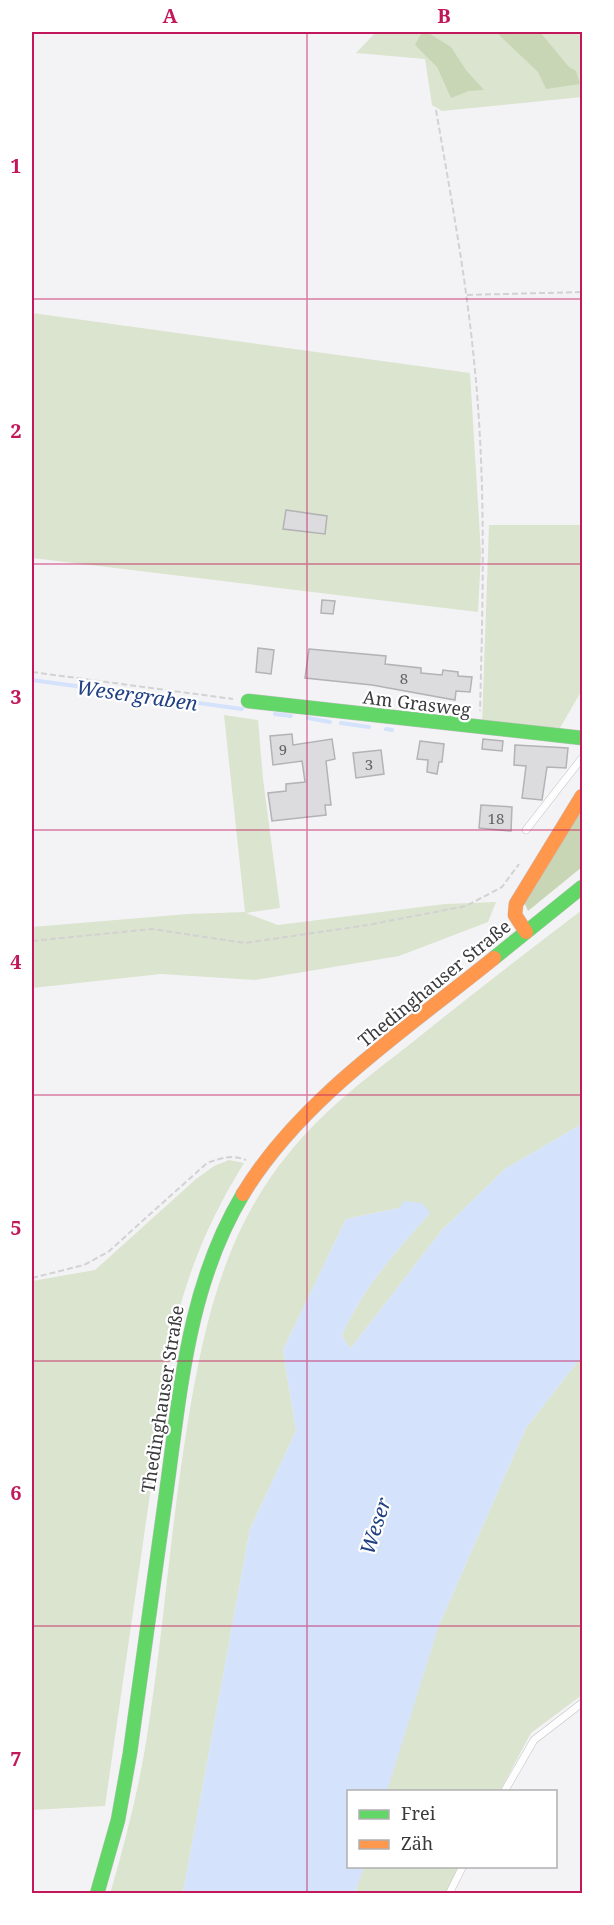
<svg xmlns="http://www.w3.org/2000/svg" width="614" height="1925" viewBox="0 0 614 1925" font-family="'Noto Serif',serif">
<rect width="100%" height="100%" fill="#f3f3f6"/>
<path fill="#dbe4ce" d="M376,32H582V97L442,111L432,105L425,59L356,53Z
M32,313L470,373L481,553L478,612L32,558Z
M489,525H582V690L560,728L482,723Z
M224,715L258,720L263,779L280,908L246,913L278,925L445,904L496,902L488,922L399,956L255,980L161,974L32,988V927L188,914L245,912Z
M582,910V1124L505,1169L442,1230L350,1349L342,1335C363,1288 396,1251 430,1213L399,1208L346,1219L283,1350L296,1431L250,1529L183,1893L110,1894C125,1842 139,1789 147,1736C164,1629 171,1521 189,1415C205,1320 226,1229 289,1153C323,1111 366,1078 409,1045C466,999 524,954 582,910Z
M229,1160L244,1163C210,1218 187,1272 173,1335L105,1806L32,1810V1281L95,1270L196,1179L214,1166Z
M582,1356V1695L531,1733L500,1791L386,1792L439,1625L526,1428Z
M363,1867H460L446,1893L355,1894Z"/>
<path fill="#c9d6b5" d="M422,32H427L451,47L466,70L484,90L469,91L451,98L437,67L415,45Z
M496,32H540L569,67L576,71L580,84L546,89L538,72Z
M582,809V867L528,911L524,902Z"/>
<path fill="#d4e2fb" d="M582,1124V1356L526,1428L439,1625L387,1791L348,1792V1866L364,1867L355,1893H183L250,1529L296,1431L283,1350L346,1219L399,1208L404,1201L422,1203L430,1213C396,1251 363,1288 342,1335L350,1349L442,1230L505,1169Z"/>
<g fill="none" stroke-linecap="round" stroke-linejoin="round">
<path stroke="#d4e2fb" stroke-width="4" d="M32,680L242,709
M275,714L291,716
M308,718L330,722
M341,723L369,727
M386,729L392,730"/>
</g>
<path fill="#dcdbdd" stroke="#b3b2b5" stroke-width="1.5" d="M286,510L327,516L325,534L283,529Z
M322,600L335,601L333,614L321,613Z
M258,648L274,650L271,674L256,672Z
M309,649L386,656L385,664L421,668V673L442,675L443,670L458,672V676L472,677L470,692L456,691L455,700L372,685L305,678Z
M292,734L293,745L332,739L335,759L326,761L331,805H325L326,815L272,821L268,793L286,791V784L305,782L302,761L273,765L270,736Z
M483,739L503,741L502,751L482,749Z
M420,741L444,744L442,762H439L437,774L427,772L428,760L417,759Z
M515,745L568,748L566,768L547,767L542,800L522,798L526,766L514,765Z
M381,750L384,774L356,778L353,753Z
M481,805L512,807L511,831L479,828Z"/>
<g fill="none" stroke-linecap="round" stroke-linejoin="round">
<g stroke="#c2c2c3" stroke-width="8">
<path id="lane" d="M526,830L582,758
M504,1792L534,1740L582,1703
M449,1894L463,1866"/>
</g>
<g stroke="#c2c2c3" stroke-width="15">
<path id="fast" d="M248,701L582,738
M494,958L582,887
M97,1894L118,1820L130,1753C142,1664 155,1575 167,1487C181,1385 189,1284 243,1194"/>
</g>
<g stroke="#c2c2c3" stroke-width="15">
<path id="slow" d="M526,932L515,915L516,904L582,796
M243,1194C301,1098 408,1028 494,958"/>
</g>
<path stroke="#d2d2d2" stroke-width="2" stroke-dasharray="6 3" stroke-linecap="butt" d="M436,110C451,197 467,283 475,371C486,484 483,597 480,711
M467,295L582,292
M32,672L233,699
M32,941L152,929L245,943L368,925L466,906L502,887L519,864
M32,1278L84,1265L108,1252L207,1163C221,1158 232,1154 246,1160"/>
<use href="#lane" stroke="#fdfdfe" stroke-width="7"/>
<use href="#fast" stroke="#63d668" stroke-width="14"/>
<use href="#slow" stroke="#ff974d" stroke-width="14"/>
</g>
<path fill="none" stroke="#c2185b" stroke-width="1.5" stroke-opacity="0.55" d="M307,32V1894M32,299H582M32,564H582M32,830H582M32,1095H582M32,1361H582M32,1626H582"/>
<g text-anchor="middle" dominant-baseline="central" stroke-width="4.5" stroke-linejoin="round" paint-order="stroke">
<g font-size="15" fill="#626265">
<text x="404" y="678">8</text>
<text x="283" y="749">9</text>
<text x="369" y="764">3</text>
<text x="496" y="818">18</text>
</g>
<g font-size="18" fill="#3a3a3d" stroke="#fff">
<text transform="translate(417 703) rotate(7)">Am Grasweg</text>
<text transform="translate(434 983) rotate(-39)">Thedinghauser Straße</text>
<text transform="translate(162 1399) rotate(-81)">Thedinghauser Straße</text>
</g>
<g font-size="20" font-style="italic" fill="#214183" stroke="#fff">
<text transform="translate(137 695) rotate(8)">Wesergraben</text>
<text transform="translate(375 1526) rotate(-72)">Weser</text>
</g>
</g>
<rect width="614" height="1925" fill="none" stroke="#ffffff" stroke-width="66"/>
<rect x="347" y="1790" width="210" height="78" fill="#ffffff" stroke="#b0b0b1" stroke-width="1.5"/>
<rect x="359" y="1810" width="30" height="9" fill="#63d668" stroke="#b0b0b1" stroke-width="1.5"/>
<text x="401" y="1820" font-size="18" fill="#3a3a3d">Frei</text>
<rect x="359" y="1840" width="30" height="9" fill="#ff974d" stroke="#b0b0b1" stroke-width="1.5"/>
<text x="401" y="1850" font-size="18" fill="#3a3a3d">Zäh</text>
<rect x="33" y="33" width="548" height="1859" fill="none" stroke="#c2185b" stroke-width="2"/>
<g font-size="20" text-anchor="middle" font-weight="bold" fill="#c2185b">
<text x="170" y="23">A</text>
<text x="444" y="23">B</text>
<text x="16" y="173">1</text>
<text x="16" y="438">2</text>
<text x="16" y="704">3</text>
<text x="16" y="969">4</text>
<text x="16" y="1235">5</text>
<text x="16" y="1500">6</text>
<text x="16" y="1766">7</text>
</g>
</svg>
